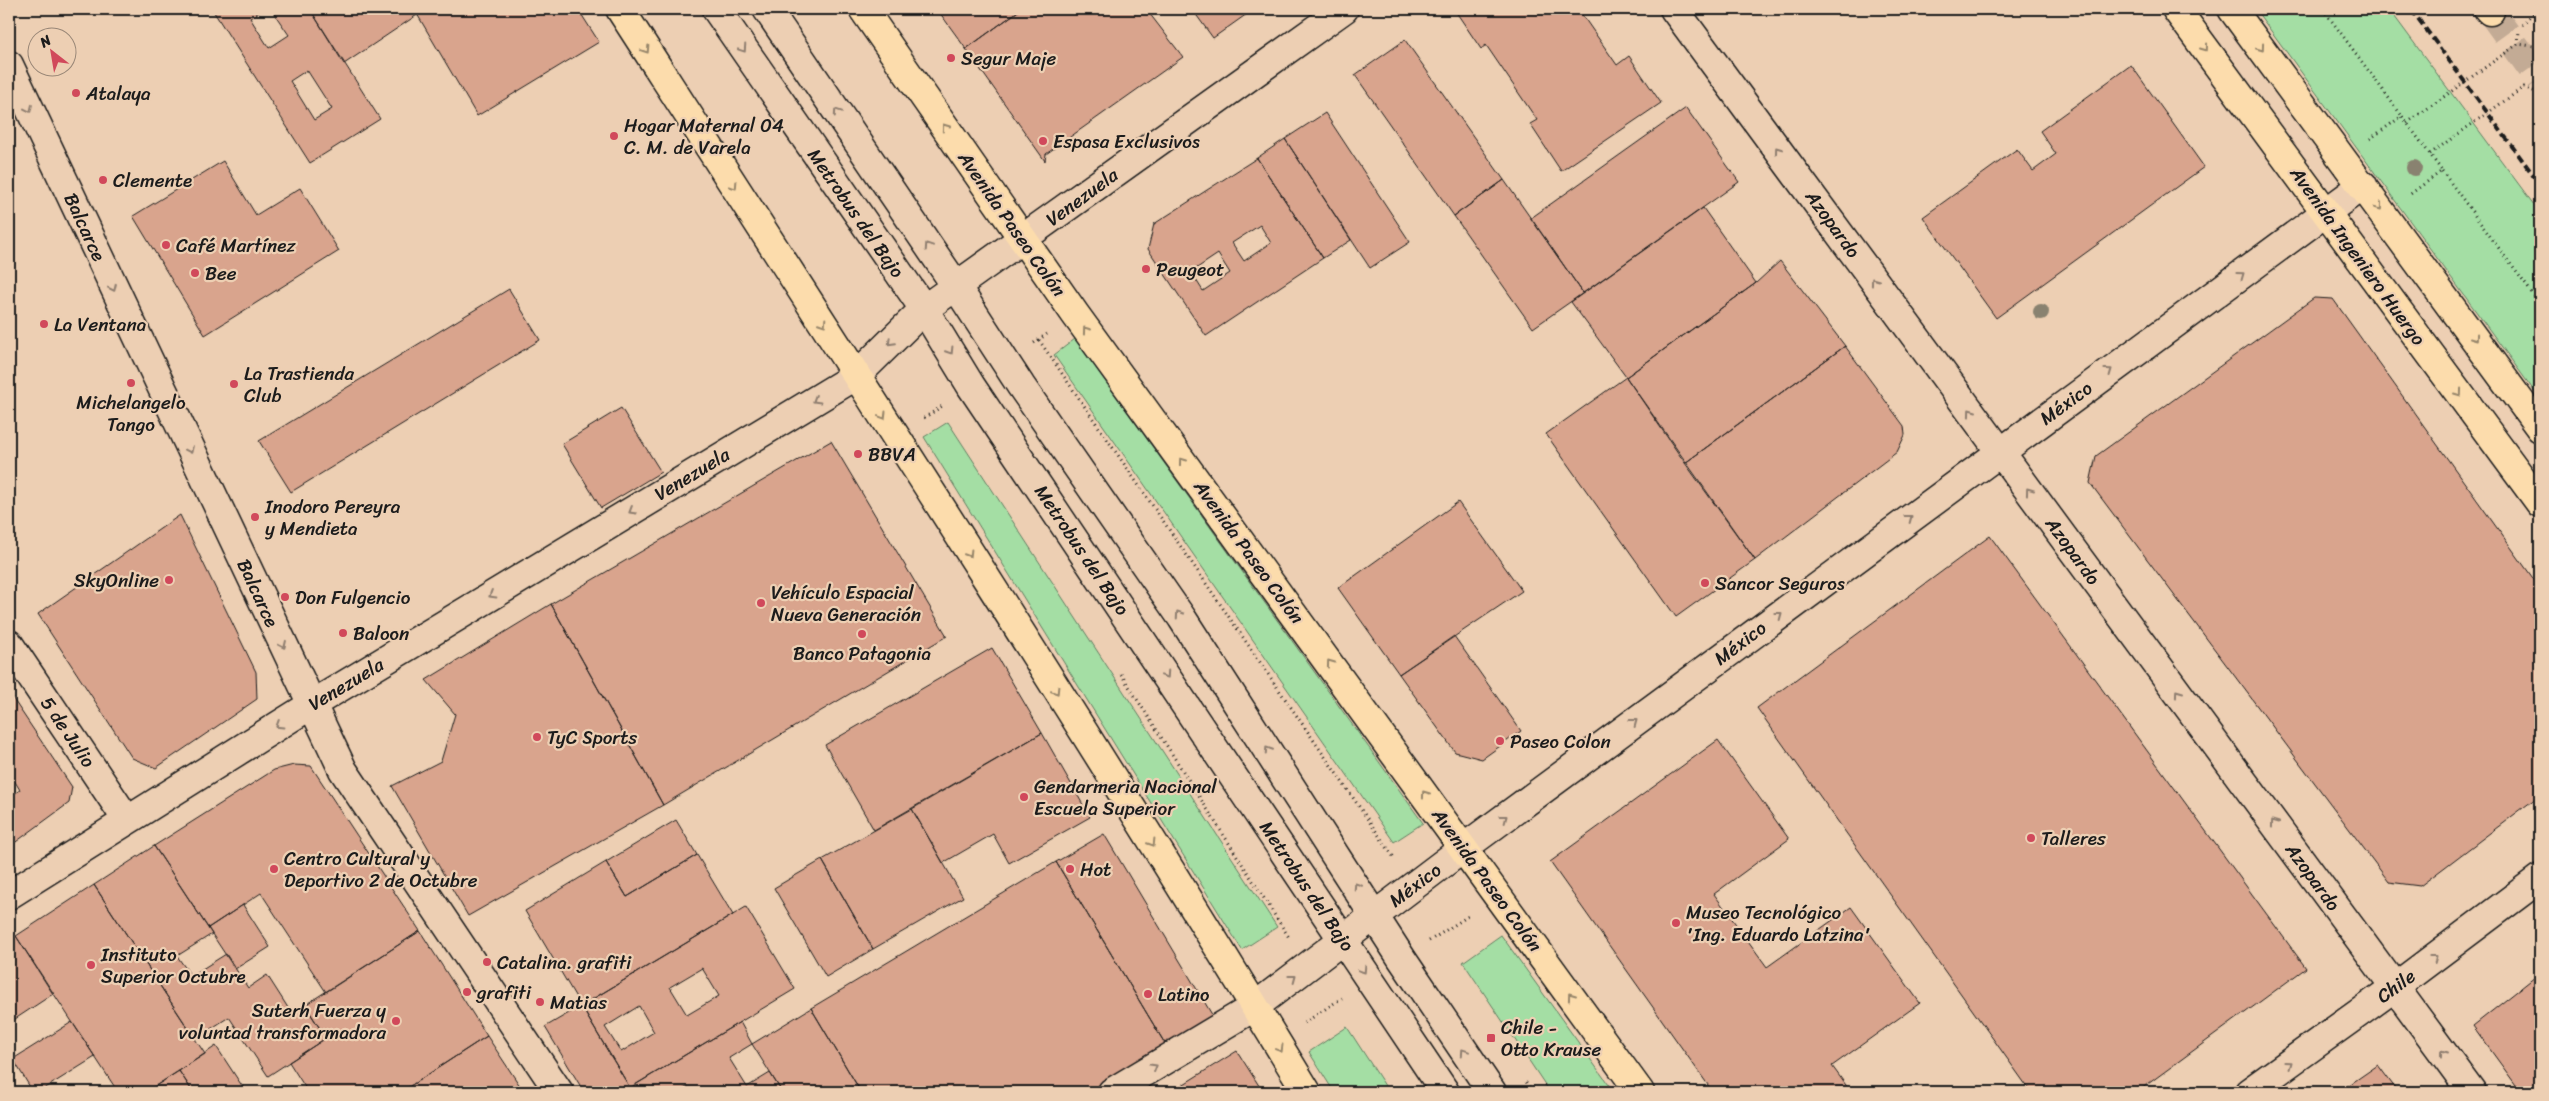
<svg xmlns="http://www.w3.org/2000/svg" width="2549" height="1101" viewBox="0 0 2549 1101" font-family="Sriracha,sans-serif">
<rect width="100%" height="100%" fill="#edcfb3"/>
<filter id="ink" filterUnits="userSpaceOnUse"><feTurbulence type="fractalNoise" baseFrequency=".02" numOctaves="2"/><feDisplacementMap in="SourceGraphic" scale="10" xChannelSelector="R" yChannelSelector="G"/><feConvolveMatrix kernelMatrix="1 2 1 2 8 2 1 2 1" color-interpolation-filters="sRGB"/></filter>
<g filter="url(#ink)">
<path fill="#a4dea4" stroke="#607d60" d="M2255,9H2389L2540,213V399Z
M1075,339L1423,823L1394,842L1054,355Z
M948,422L1277,927L1242,950L924,437Z
M1501,935L1614,1092H1550L1463,962Z
M1347,1027L1389,1092H1334L1309,1052Z"/>
<path fill="#d9a48d" stroke="#1c1c1c" fill-rule="evenodd" d="M212,9H264L250,18L269,48L289,35L271,9H310L380,119L310,163ZM307,70L332,109L314,120L290,81Z
M310,9H426L344,64Z
M426,9H578L599,42L477,116L417,14Z
M937,9H1021L966,49Z
M1021,9H1146L1183,57L1046,154L1045,161L966,49Z
M1192,9H1254L1213,38Z
M1454,9H1578L1617,65L1629,56L1661,103L1561,171L1530,124L1537,120L1486,45L1481,49Z
M1405,40L1504,180L1454,216L1355,75Z
M2131,65L2204,167L1996,318L1923,217L2017,149L2033,171L2056,154L2040,131Z
M1686,108L1739,182L1583,293L1531,218Z
M1325,113L1410,242L1370,268L1285,139Z
M1285,139L1351,240L1323,258L1257,158Z
M1257,158L1323,258L1206,336L1148,249L1154,224ZM1260,225L1271,243L1244,261L1232,243ZM1218,254L1230,273L1203,291L1191,272Z
M223,161L256,215L300,188L339,251L205,335L133,216Z
M1504,180L1583,293L1533,328L1454,216Z
M1703,208L1756,283L1626,377L1571,302Z
M1780,261L1845,346L1685,463L1626,377L1756,283Z
M509,289L540,340L291,492L259,441Z
M2314,298L2333,299L2540,588V795L2420,886L2389,882L2090,483L2096,456Z
M1845,346L1904,426L1905,435L1897,452L1755,560L1685,463Z
M1626,377L1755,560L1676,617L1546,434Z
M621,408L661,472L601,508L562,444Z
M831,441L947,636L663,805L551,604Z
M1458,502L1522,591L1399,674L1338,588Z
M180,515L256,672L257,699L156,768L132,758L38,614Z
M1990,536L2306,968L2137,1092H2031L1757,708Z
M551,604L663,805L468,916L392,786L441,761L455,714L426,680Z
M1454,636L1521,731L1482,759L1455,752L1399,674Z
M992,648L1042,733L874,830L825,745Z
M9,693L72,787L69,803L9,847V797L20,790L9,772Z
M1042,733L1090,817L1009,863L993,834L943,863L912,809Z
M1718,740L1789,839L1714,894L1767,967L1851,907L1920,1003L1832,1066L1851,1092H1713L1550,862Z
M294,765L311,766L420,931L326,992L261,893L208,928L154,846L274,770Z
M912,809L963,897L873,949L822,860Z
M676,820L697,855L627,897L606,862Z
M1104,834L1214,1018L1167,1047L1056,862Z
M154,846L212,934L177,956L191,976L226,954L248,988L267,975L292,1014L305,1005L326,1038L268,1076L229,1017L195,1039L94,885Z
M697,855L733,915L581,1006L525,911L606,862L627,897Z
M822,860L873,949L826,977L774,888Z
M1056,862L1167,1047L1091,1092H861L811,1008Z
M94,885L205,1054L146,1092H118L16,936Z
M243,905L270,947L235,969L208,928Z
M746,907L795,989L630,1088L581,1006ZM702,968L719,996L687,1015L670,987ZM639,1006L654,1032L621,1052L605,1027Z
M420,931L487,1036L401,1092H308L289,1062L326,1038L305,1005Z
M16,936L53,994L9,1023V941Z
M2540,973V1092H2521L2473,1026Z
M581,1006L630,1088L623,1092H584L545,1027Z
M811,1008L861,1092H782L752,1044Z
M72,1022L95,1057L39,1092H33L13,1059Z
M740,1022L752,1044L729,1058L747,1087L770,1073L782,1092H690L687,1087L679,1092H623Z
M487,1036L524,1092H401Z
M216,1046L246,1092H193L179,1071Z
M1237,1051L1263,1092H1171Z
M2378,1065L2398,1092H2339Z
M179,1071L193,1092H146Z"/>
<g fill="none" stroke-linecap="round" stroke-linejoin="round">
<path stroke="#c3ab95" stroke-width="28" stroke-dasharray="28 14" stroke-linecap="butt" d="M2490,11L2540,80"/>
<g stroke="#1c1c1c" stroke-width="31">
<path id="minor" d="M716,9L924,309L971,386L1445,1092
M767,9L956,286L1021,386L1182,618L1402,959L1492,1092
M1674,9L2472,1092
M9,65L343,770L559,1092
M9,644L127,820
M9,895L311,705L857,375L924,309L1344,9
M1112,1092L1254,1007L1465,847L2363,185
M2249,1092L2395,987L2540,878"/>
</g>
<g stroke="#1c1c1c" stroke-width="31">
<path id="major" d="M620,9C852,368 1085,727 1307,1092
M863,9L1075,314L1640,1092
M2176,9L2540,503
M2232,9L2540,428"/>
</g>
<g stroke="#1c1c1c" stroke-width="31">
<path id="highway" d="M2488,9L2490,11"/>
</g>
<path stroke="#1c1c1c" stroke-width="3" stroke-dasharray="1 4" stroke-linecap="butt" d="M2323,9L2402,116
M2522,25L2531,15L2540,10
M2518,44L2519,30
M2407,123L2518,44L2540,47
M2370,139L2402,116L2442,171L2409,195
M2430,154L2524,87L2540,94
M2442,171L2540,304
M1039,340L1395,859
M1034,343L1047,334
M924,418L944,405
M1121,674L1290,939
M1429,941L1470,915
M1304,1023L1342,998
M1526,1082L1533,1092"/>
<use href="#minor" stroke="#edcfb3" stroke-width="28"/>
<use href="#major" stroke="#fcdcac" stroke-width="28"/>
<use href="#highway" stroke="#fcdcac" stroke-width="28"/>
<path stroke="#1c1c1c" stroke-width="4" stroke-dasharray="8 4" stroke-linecap="butt" d="M2411,9L2540,184"/>
</g>
<g fill="#89826f">
<circle cx="2414" cy="168" r="8"/>
<circle cx="2041" cy="312" r="8"/>
</g>
<defs><path id="oneway-chevron" d="M-2-3.5L2.5 0L-2 3.5" fill="none" stroke-width="1.6" stroke-linecap="round" stroke-linejoin="round" transform="scale(1.25)"/></defs>
<g stroke="#97866b">
<use href="#oneway-chevron" transform="translate(2205 48) rotate(54)"/>
<use href="#oneway-chevron" transform="translate(2261 48) rotate(54)"/>
<use href="#oneway-chevron" transform="translate(646 50) rotate(57)"/>
<use href="#oneway-chevron" transform="translate(945 127) rotate(-125)"/>
<use href="#oneway-chevron" transform="translate(734 186) rotate(57)"/>
<use href="#oneway-chevron" transform="translate(2379 207) rotate(53)"/>
<use href="#oneway-chevron" transform="translate(823 323) rotate(57)"/>
<use href="#oneway-chevron" transform="translate(1086 330) rotate(-126)"/>
<use href="#oneway-chevron" transform="translate(2475 338) rotate(54)"/>
<use href="#oneway-chevron" transform="translate(2459 393) rotate(54)"/>
<use href="#oneway-chevron" transform="translate(883 416) rotate(59)"/>
<use href="#oneway-chevron" transform="translate(1182 461) rotate(-126)"/>
<use href="#oneway-chevron" transform="translate(969 554) rotate(58)"/>
<use href="#oneway-chevron" transform="translate(1330 663) rotate(-126)"/>
<use href="#oneway-chevron" transform="translate(1056 691) rotate(58)"/>
<use href="#oneway-chevron" transform="translate(1425 794) rotate(-126)"/>
<use href="#oneway-chevron" transform="translate(1152 843) rotate(58)"/>
<use href="#oneway-chevron" transform="translate(1571 996) rotate(-126)"/>
<use href="#oneway-chevron" transform="translate(1280 1049) rotate(59)"/>
</g>
<g stroke="#8f7e6f">
<use href="#oneway-chevron" transform="translate(743 49) rotate(56)"/>
<use href="#oneway-chevron" transform="translate(29 109) rotate(65)"/>
<use href="#oneway-chevron" transform="translate(837 112) rotate(-124)"/>
<use href="#oneway-chevron" transform="translate(1778 150) rotate(-126)"/>
<use href="#oneway-chevron" transform="translate(928 246) rotate(-124)"/>
<use href="#oneway-chevron" transform="translate(2241 275) rotate(-36)"/>
<use href="#oneway-chevron" transform="translate(1874 281) rotate(-126)"/>
<use href="#oneway-chevron" transform="translate(113 288) rotate(65)"/>
<use href="#oneway-chevron" transform="translate(891 342) rotate(135)"/>
<use href="#oneway-chevron" transform="translate(950 351) rotate(58)"/>
<use href="#oneway-chevron" transform="translate(2109 371) rotate(-36)"/>
<use href="#oneway-chevron" transform="translate(816 400) rotate(149)"/>
<use href="#oneway-chevron" transform="translate(1971 412) rotate(-126)"/>
<use href="#oneway-chevron" transform="translate(190 450) rotate(65)"/>
<use href="#oneway-chevron" transform="translate(2029 491) rotate(-126)"/>
<use href="#oneway-chevron" transform="translate(632 511) rotate(149)"/>
<use href="#oneway-chevron" transform="translate(1909 518) rotate(-37)"/>
<use href="#oneway-chevron" transform="translate(492 595) rotate(149)"/>
<use href="#oneway-chevron" transform="translate(1179 614) rotate(-124)"/>
<use href="#oneway-chevron" transform="translate(1779 615) rotate(-37)"/>
<use href="#oneway-chevron" transform="translate(283 645) rotate(65)"/>
<use href="#oneway-chevron" transform="translate(1166 675) rotate(56)"/>
<use href="#oneway-chevron" transform="translate(2178 693) rotate(-126)"/>
<use href="#oneway-chevron" transform="translate(1634 722) rotate(-37)"/>
<use href="#oneway-chevron" transform="translate(279 725) rotate(148)"/>
<use href="#oneway-chevron" transform="translate(1268 750) rotate(-123)"/>
<use href="#oneway-chevron" transform="translate(1504 818) rotate(-37)"/>
<use href="#oneway-chevron" transform="translate(2274 823) rotate(-126)"/>
<use href="#oneway-chevron" transform="translate(1357 886) rotate(-123)"/>
<use href="#oneway-chevron" transform="translate(2434 958) rotate(-37)"/>
<use href="#oneway-chevron" transform="translate(1363 970) rotate(57)"/>
<use href="#oneway-chevron" transform="translate(1293 978) rotate(-37)"/>
<use href="#oneway-chevron" transform="translate(1464 1052) rotate(-124)"/>
<use href="#oneway-chevron" transform="translate(2443 1053) rotate(-126)"/>
<use href="#oneway-chevron" transform="translate(2289 1064) rotate(-36)"/>
<use href="#oneway-chevron" transform="translate(1154 1067) rotate(-31)"/>
</g>
</g>
<g fill="#d1495b" stroke="#edcfb3" stroke-width="2">
<circle cx="951" cy="58" r="5"/>
<circle cx="76" cy="93" r="5"/>
<circle cx="614" cy="136" r="5"/>
<circle cx="1043" cy="141" r="5"/>
<circle cx="103" cy="180" r="5"/>
<circle cx="166" cy="245" r="5"/>
<circle cx="1146" cy="269" r="5"/>
<circle cx="195" cy="273" r="5"/>
<circle cx="44" cy="324" r="5"/>
<circle cx="131" cy="383" r="5"/>
<circle cx="234" cy="384" r="5"/>
<circle cx="858" cy="454" r="5"/>
<circle cx="255" cy="517" r="5"/>
<circle cx="169" cy="580" r="5"/>
<circle cx="1705" cy="583" r="5"/>
<circle cx="285" cy="597" r="5"/>
<circle cx="761" cy="603" r="5"/>
<circle cx="343" cy="633" r="5"/>
<circle cx="862" cy="634" r="5"/>
<circle cx="537" cy="737" r="5"/>
<circle cx="1500" cy="741" r="5"/>
<circle cx="1024" cy="797" r="5"/>
<circle cx="2031" cy="838" r="5"/>
<circle cx="274" cy="869" r="5"/>
<circle cx="1070" cy="869" r="5"/>
<circle cx="1676" cy="923" r="5"/>
<circle cx="487" cy="962" r="5"/>
<circle cx="91" cy="965" r="5"/>
<circle cx="467" cy="992" r="5"/>
<circle cx="1148" cy="994" r="5"/>
<circle cx="540" cy="1002" r="5"/>
<circle cx="396" cy="1021" r="5"/>
<rect x="1486" y="1033" width="10" height="10" rx="2.5"/>
</g>
<g text-anchor="middle" dominant-baseline="central" stroke-width="4.5" stroke-linejoin="round" paint-order="stroke">
<g font-size="19" fill="#1c1c1c" stroke="#edcfb3" text-anchor="start">
<text x="961" y="58">Segur Maje</text>
<text x="86" y="93">Atalaya</text>
<text x="624" y="125">Hogar Maternal 04<tspan x="624" dy="22">C. M. de Varela</tspan></text>
<text x="1053" y="141">Espasa Exclusivos</text>
<text x="113" y="180">Clemente</text>
<text x="176" y="245">Café Martínez</text>
<text x="1156" y="269">Peugeot</text>
<text x="205" y="273">Bee</text>
<text x="54" y="324">La Ventana</text>
<text x="244" y="373">La Trastienda<tspan x="244" dy="22">Club</tspan></text>
<text x="131" y="402" text-anchor="middle">Michelangelo<tspan x="131" dy="22">Tango</tspan></text>
<text x="868" y="454">BBVA</text>
<text x="265" y="506">Inodoro Pereyra<tspan x="265" dy="22">y Mendieta</tspan></text>
<text x="159" y="580" text-anchor="end">SkyOnline</text>
<text x="1715" y="583">Sancor Seguros</text>
<text x="771" y="592">Vehículo Espacial<tspan x="771" dy="22">Nueva Generación</tspan></text>
<text x="295" y="597">Don Fulgencio</text>
<text x="353" y="633">Baloon</text>
<text x="862" y="653" text-anchor="middle">Banco Patagonia</text>
<text x="547" y="737">TyC Sports</text>
<text x="1510" y="741">Paseo Colon</text>
<text x="1034" y="786">Gendarmeria Nacional<tspan x="1034" dy="22">Escuela Superior</tspan></text>
<text x="2041" y="838">Talleres</text>
<text x="284" y="858">Centro Cultural y<tspan x="284" dy="22">Deportivo 2 de Octubre</tspan></text>
<text x="1080" y="869">Hot</text>
<text x="1686" y="912">Museo Tecnológico<tspan x="1686" dy="22">'Ing. Eduardo Latzina'</tspan></text>
<text x="101" y="954">Instituto<tspan x="101" dy="22">Superior Octubre</tspan></text>
<text x="497" y="962">Catalina. grafiti</text>
<text x="477" y="992">grafiti</text>
<text x="1158" y="994">Latino</text>
<text x="550" y="1002">Matias</text>
<text x="386" y="1010" text-anchor="end">Suterh Fuerza y<tspan x="386" dy="22">voluntad transformadora</tspan></text>
<text x="1501" y="1027">Chile -<tspan x="1501" dy="22">Otto Krause</tspan></text>
</g>
<g font-size="19" fill="#1c1c1c" stroke="#edcfb3">
<text transform="translate(1082 197) rotate(-36)">Venezuela</text>
<text transform="translate(856 213) rotate(55)">Metrobus del Bajo</text>
<text transform="translate(1012 224) rotate(55)">Avenida Paseo Colón</text>
<text transform="translate(1833 224) rotate(54)">Azopardo</text>
<text transform="translate(85 227) rotate(65)">Balcarce</text>
<text transform="translate(2358 256) rotate(54)">Avenida Ingeniero Huergo</text>
<text transform="translate(2066 403) rotate(-36)">México</text>
<text transform="translate(692 474) rotate(-31)">Venezuela</text>
<text transform="translate(1082 550) rotate(56)">Metrobus del Bajo</text>
<text transform="translate(2073 551) rotate(54)">Azopardo</text>
<text transform="translate(1249 552) rotate(54)">Avenida Paseo Colón</text>
<text transform="translate(258 593) rotate(65)">Balcarce</text>
<text transform="translate(1740 643) rotate(-37)">México</text>
<text transform="translate(346 684) rotate(-31)">Venezuela</text>
<text transform="translate(68 732) rotate(56)">5 de Julio</text>
<text transform="translate(2313 877) rotate(54)">Azopardo</text>
<text transform="translate(1487 880) rotate(54)">Avenida Paseo Colón</text>
<text transform="translate(1415 885) rotate(-37)">México</text>
<text transform="translate(1307 886) rotate(56)">Metrobus del Bajo</text>
<text transform="translate(2396 986) rotate(-36)">Chile</text>
</g>
</g>
<rect width="2549" height="1101" fill="none" stroke="#edcfb3" stroke-width="30"/>
<rect x="15" y="15" width="2519" height="1071" fill="none" stroke="#1c1c1c" stroke-width="2" filter="url(#ink)"/>
<g transform="translate(52 52) rotate(329)"><circle r="24" fill="#edcfb3" stroke="#998777"/>
<path d="M0-4L9 19L0 12L-9 19Z" fill="#d1495b"/>
<text y="-8" font-size="14" font-weight="bold" text-anchor="middle" fill="#1c1c1c">N</text>
</g>
</svg>
